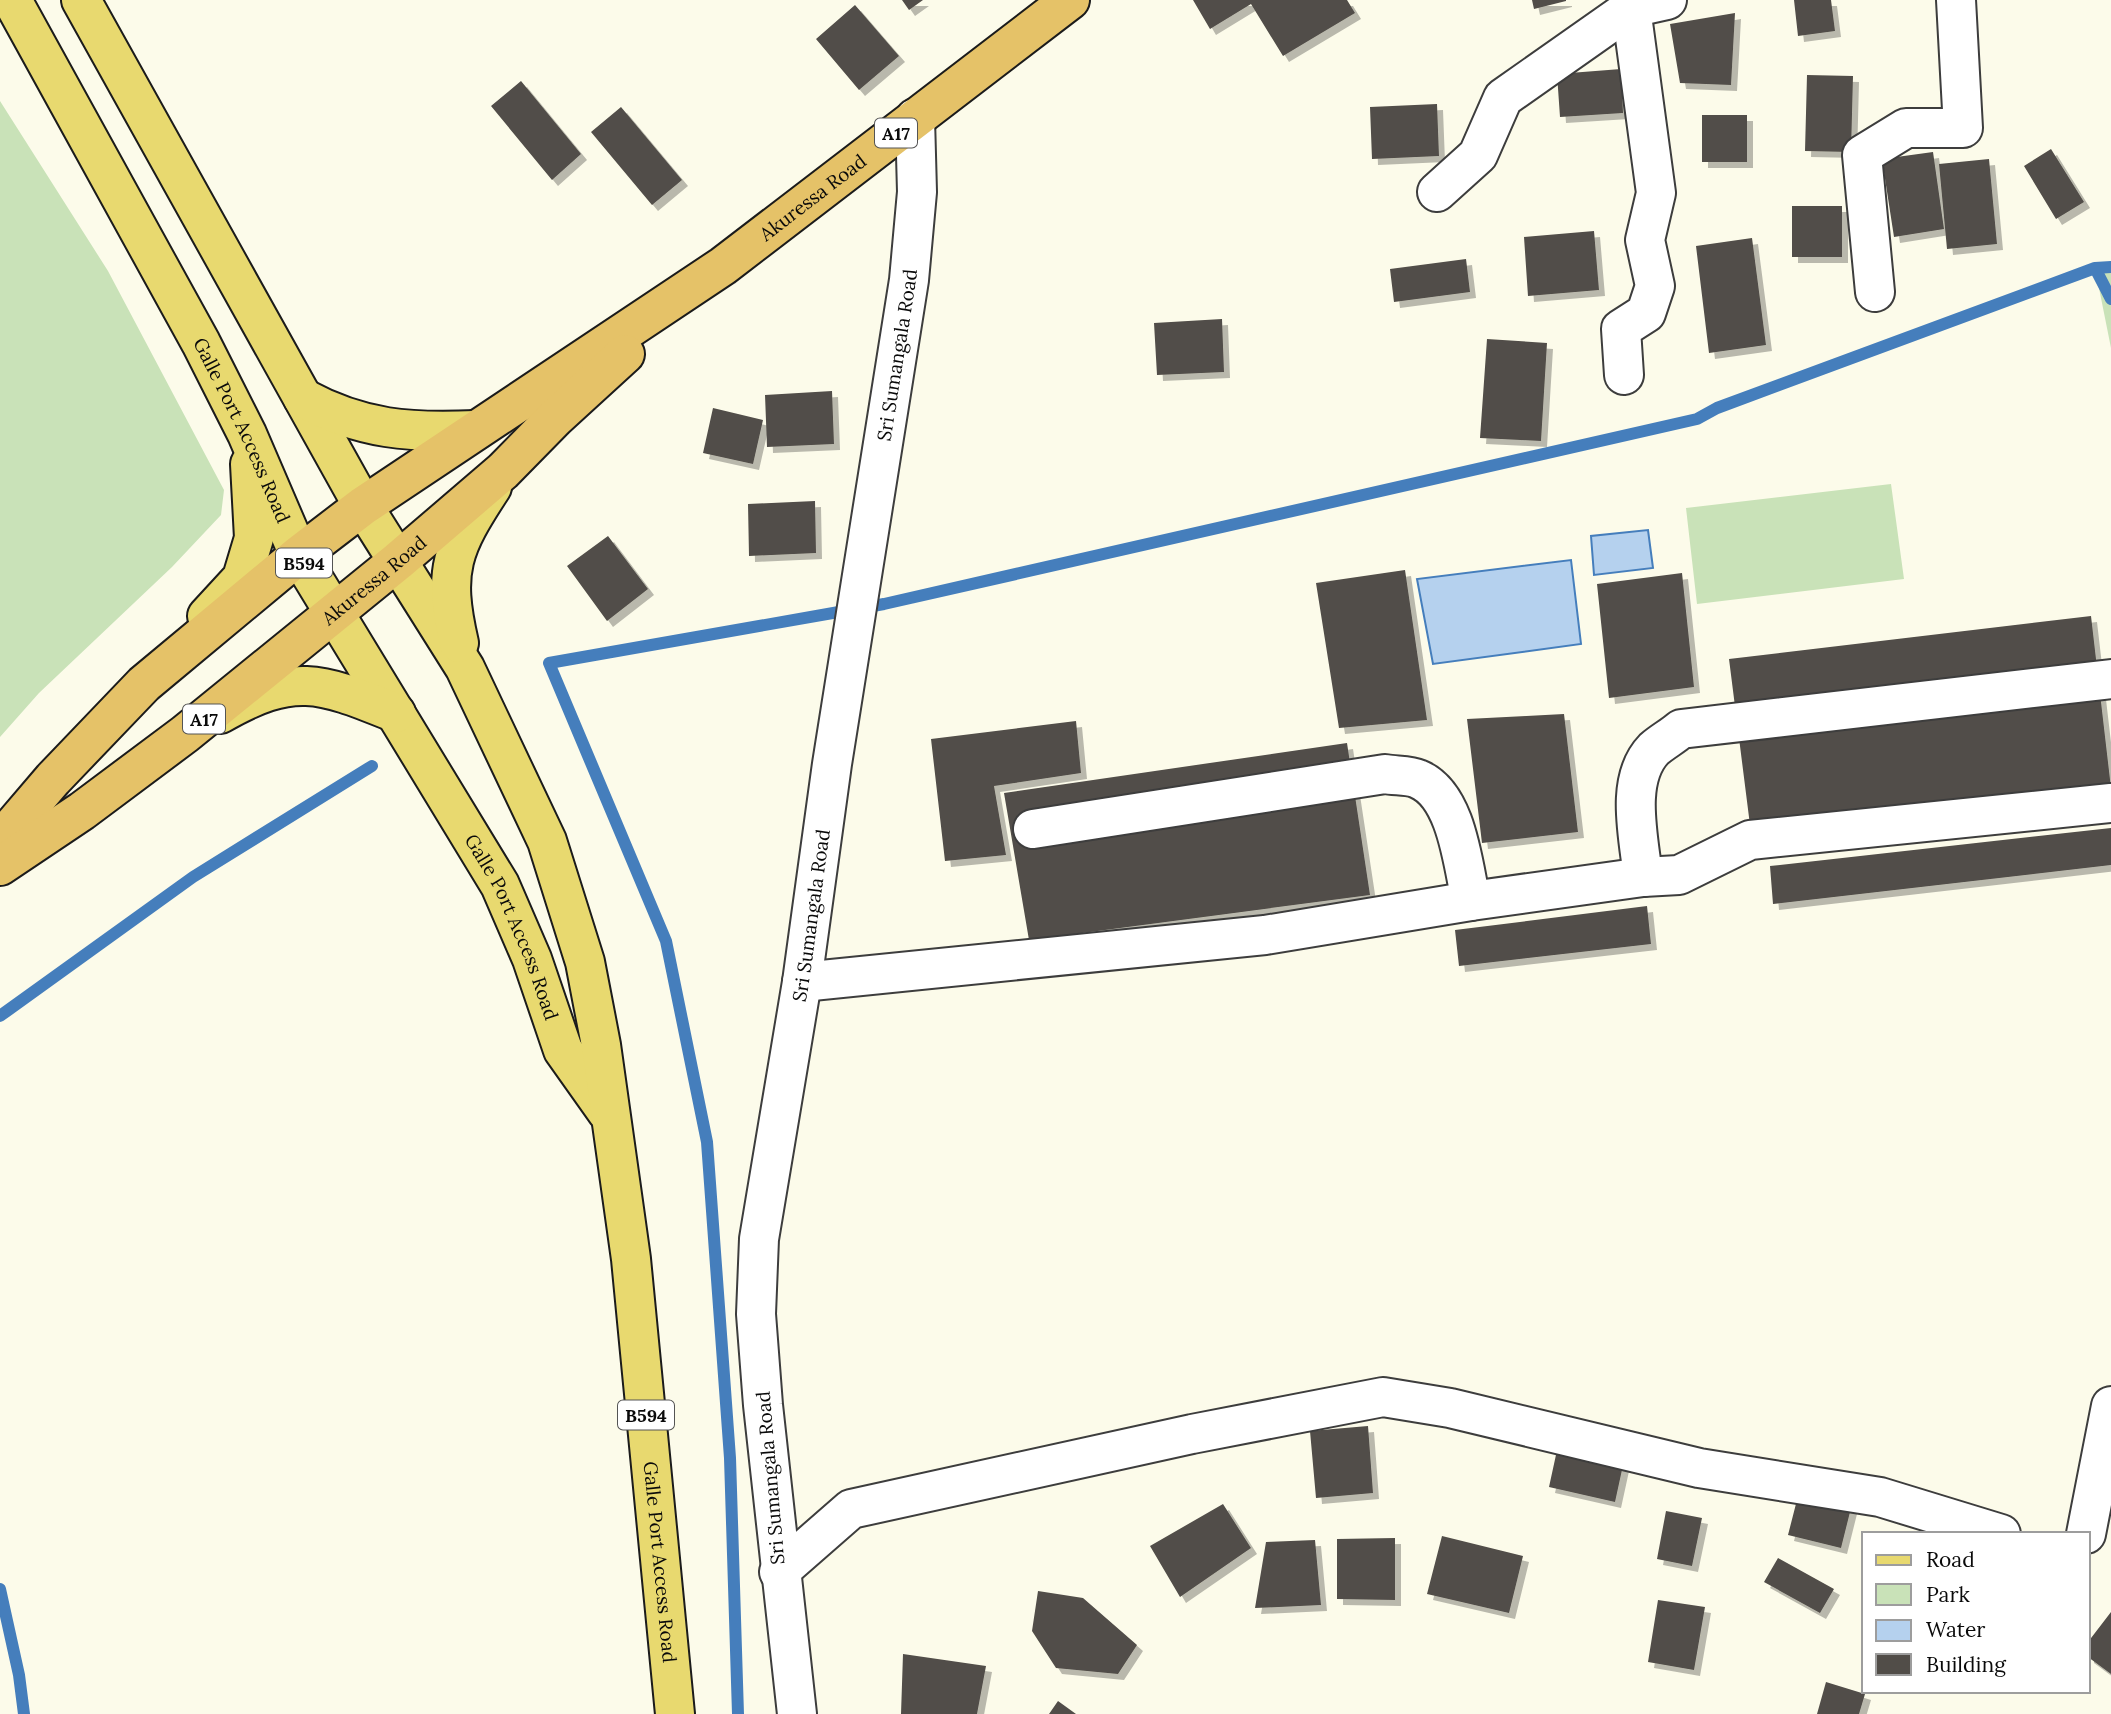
<svg xmlns="http://www.w3.org/2000/svg" width="2111" height="1714" viewBox="0 0 2111 1714" font-family="Lora,serif">
<defs>
<filter id="shadow"><feDropShadow dx="6" dy="6" stdDeviation="0" flood-color="#0004"/></filter>
</defs>
<rect width="100%" height="100%" fill="#fcfbea"/>
<path fill="#c9e2b8" d="M0,101L108,271L224,490L221,515L172,567L39,693L0,737Z
M2111,263V348L2095,268Z
M1891,484L1904,579L1697,604L1686,508Z"/>
<path fill="#b5d1ee" stroke="#457ebc" stroke-width="2" d="M1648,530L1653,568L1594,575L1591,536Z
M1571,560L1581,644L1433,664L1417,579Z"/>
<g fill="none" stroke-linecap="round" stroke-linejoin="round">
<path stroke="#457ebc" stroke-width="12" d="M2095,268L2111,299
M0,1016L193,877L372,766
M0,1589L19,1675L24,1714
M738,1714L730,1458L707,1142L666,941L549,663L884,604L1697,419L1717,408L2095,268L2111,267"/>
</g>
<path fill="#514d48" filter="url(#shadow)" d="M902,0H923L909,10Z
M1193,0H1347L1355,13L1283,56L1251,4L1210,29Z
M1532,0H1566V1L1534,9Z
M1794,0H1831L1835,31L1798,36Z
M855,5L899,56L859,90L816,39Z
M1735,13L1731,85L1680,83L1670,24Z
M1621,69L1623,113L1560,117L1557,74Z
M1807,75L1853,76L1851,152L1805,151Z
M521,81L581,154L552,180L491,106Z
M1437,104L1439,156L1372,159L1370,107Z
M621,107L682,180L652,205L591,132Z
M1702,115H1747V162H1702Z
M2051,149L2084,202L2056,219L2024,166Z
M1933,152L1944,229L1894,237L1882,159Z
M1989,159L1997,244L1947,249L1939,164Z
M1792,206H1842V257H1792Z
M1594,231L1599,290L1528,296L1524,237Z
M1752,238L1766,345L1709,353L1696,246Z
M1466,259L1470,292L1394,302L1390,269Z
M1222,319L1224,372L1157,375L1154,323Z
M1487,339L1547,343L1541,441L1480,438Z
M832,391L834,444L767,447L765,395Z
M713,408L763,420L753,464L703,453Z
M815,501L816,553L749,556L748,504Z
M608,536L648,589L607,621L567,566Z
M1405,570L1427,720L1339,728L1316,583Z
M1682,573L1694,687L1609,698L1597,584Z
M2091,616L2111,788L1750,825L1729,659Z
M1564,714L1578,832L1482,843L1467,719Z
M1076,721L1081,773L994,786L1006,855L945,861L931,739Z
M1347,743L1370,895L1029,940L1004,793Z
M2111,828V865L1773,904L1770,866Z
M1647,906L1651,944L1459,966L1455,930Z
M1368,1426L1373,1493L1316,1498L1310,1431Z
M1559,1441L1625,1456L1615,1502L1549,1487Z
M1798,1496L1851,1508L1841,1548L1788,1535Z
M1223,1504L1251,1548L1180,1597L1150,1546Z
M1666,1511L1702,1518L1692,1566L1657,1559Z
M1442,1536L1523,1556L1509,1613L1427,1594Z
M1395,1538V1600L1337,1599V1539Z
M1315,1540L1321,1605L1255,1608L1266,1542Z
M1778,1558L1834,1589L1820,1613L1764,1582Z
M1038,1591L1083,1598L1137,1645L1118,1674L1056,1668L1032,1631Z
M1658,1600L1705,1607L1694,1670L1648,1662Z
M2111,1612V1674L2088,1657V1642Z
M903,1654L986,1666L977,1714H901Z
M1826,1682L1865,1694L1859,1714H1817Z
M1058,1701L1076,1714H1049Z"/>
<g fill="none" stroke-linecap="round" stroke-linejoin="round">
<g stroke="#3d3d3d" stroke-width="42">
<g id="minor">
<path d="M1437,192L1478,155L1503,98L1631,8L1667,0"/>
<path d="M1875,292L1862,155L1906,128H1963L1956,0"/>
<path d="M1624,375L1621,329L1646,313L1655,286L1645,240L1656,193L1631,8"/>
<path d="M1033,829L1385,774C1395,776 1409,775 1418,779C1457,795 1463,865 1471,901"/>
<path d="M1643,877C1639,838 1624,780 1654,749C1662,742 1673,736 1681,729L2111,679"/>
<path d="M802,982L1265,935L1471,901L1643,877L1679,875L1750,840L2111,803"/>
<path d="M2086,1534L2111,1406"/>
<path d="M779,1572L851,1509L1192,1434L1383,1397L1450,1408L1699,1468L1880,1497L2001,1534"/>
<path id="s1" d="M797,1714L763,1405L756,1314L759,1239L802,982L832,764L909,280L917,192L915,118"/>
</g>
</g>
<g stroke="#1b1b1b" stroke-width="42">
<g id="primary">
<path id="s2" d="M12,0L201,343L247,434L299,555L500,885L532,959L563,1050L607,1112"/>
<path id="s3" d="M81,0L363,506L465,668L547,841L585,962L601,1045L631,1259L675,1714"/>
<path d="M303,398C362,430 410,433 476,430"/>
<path d="M207,616L242,578L254,538L250,464"/>
<path d="M459,643C442,570 452,548 492,487"/>
<path d="M220,714C295,671 321,683 396,713"/>
</g>
</g>
<g stroke="#1b1b1b" stroke-width="42">
<g id="trunk">
<path id="s4" d="M0,841L53,779L144,684L299,555L363,506L723,266L1070,0"/>
<path id="s5" d="M0,866L82,811L185,734L398,561L503,471L555,418L625,354"/>
</g>
</g>
<use href="#minor" stroke="#fff" stroke-width="38"/>
<use href="#primary" stroke="#e8d96f" stroke-width="38"/>
<use href="#trunk" stroke="#e5c268" stroke-width="38"/>
</g>
<g text-anchor="middle" dominant-baseline="central" stroke-width="7" stroke-linejoin="round" paint-order="stroke">
<g fill="#fff" stroke="#545454" stroke-width="2">
<rect x="875" y="118.5" width="42" height="29" rx="5"/>
<rect x="276" y="548.5" width="56" height="29" rx="5"/>
<rect x="183" y="704.5" width="42" height="29" rx="5"/>
<rect x="618" y="1400.5" width="56" height="29" rx="5"/>
</g>
<g font-size="18" font-weight="bold" fill="#0a0a0a">
<text x="896" y="133">A17</text>
<text x="304" y="563">B594</text>
<text x="204" y="719">A17</text>
<text x="646" y="1415">B594</text>
</g>
<g font-size="19" fill="#0a0a0a" stroke="#fff">
<text stroke="none"><textPath href="#s4" startOffset="1041">Akuressa Road</textPath></text>
<text stroke="none"><textPath href="#s1" startOffset="1372">Sri Sumangala Road</textPath></text>
<text stroke="none"><textPath href="#s2" startOffset="488">Galle Port Access Road</textPath></text>
<text stroke="none"><textPath href="#s5" startOffset="471">Akuressa Road</textPath></text>
<text stroke="none"><textPath href="#s1" startOffset="805">Sri Sumangala Road</textPath></text>
<text stroke="none"><textPath href="#s2" startOffset="1055">Galle Port Access Road</textPath></text>
<text transform="translate(770 1478) rotate(-95)">Sri Sumangala Road</text>
<text stroke="none"><textPath href="#s3" startOffset="1694">Galle Port Access Road</textPath></text>
</g>
</g>
<rect x="1862" y="1532" width="228" height="161" fill="#ffffff" stroke="#9d9d9d" stroke-width="2"/>
<rect x="1876" y="1555" width="35" height="10" fill="#e8d96f" stroke="#9d9d9d" stroke-width="2"/>
<text x="1926" y="1567" font-size="21" fill="#0a0a0a">Road</text>
<rect x="1876" y="1584" width="35" height="21" fill="#c9e2b8" stroke="#9d9d9d" stroke-width="2"/>
<text x="1926" y="1602" font-size="21" fill="#0a0a0a">Park</text>
<rect x="1876" y="1620" width="35" height="21" fill="#b5d1ee" stroke="#9d9d9d" stroke-width="2"/>
<text x="1926" y="1637" font-size="21" fill="#0a0a0a">Water</text>
<rect x="1876" y="1654" width="35" height="21" fill="#514d48" stroke="#9d9d9d" stroke-width="2"/>
<text x="1926" y="1672" font-size="21" fill="#0a0a0a">Building</text>
</svg>
